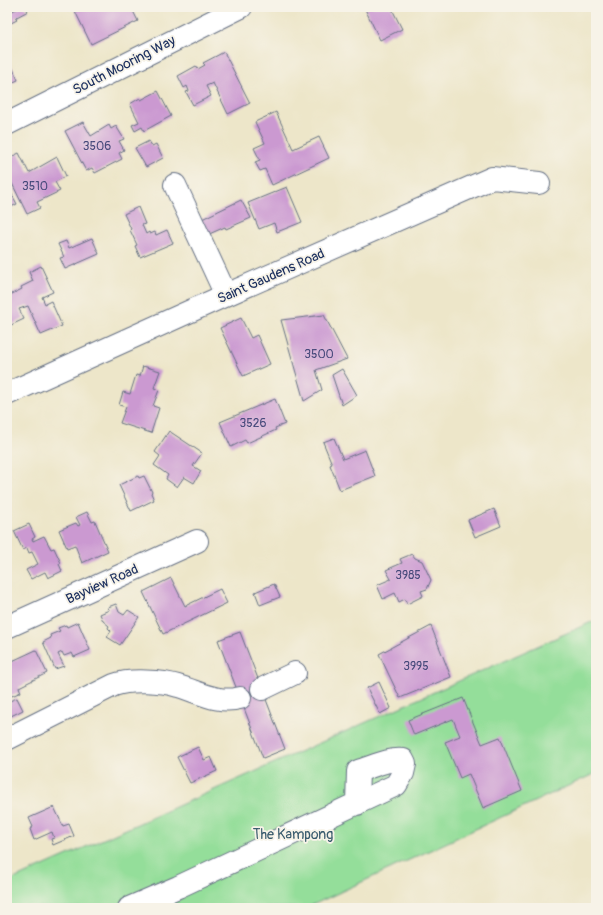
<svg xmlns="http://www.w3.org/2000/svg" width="603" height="915" viewBox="0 0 603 915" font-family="Pangolin,sans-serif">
<rect width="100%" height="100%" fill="#f7f3e8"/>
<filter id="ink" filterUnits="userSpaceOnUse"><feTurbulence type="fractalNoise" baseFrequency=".025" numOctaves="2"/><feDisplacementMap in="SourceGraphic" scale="8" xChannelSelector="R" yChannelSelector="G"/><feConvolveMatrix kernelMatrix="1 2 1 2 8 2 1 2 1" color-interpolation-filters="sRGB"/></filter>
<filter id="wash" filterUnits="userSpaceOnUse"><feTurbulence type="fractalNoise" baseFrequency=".012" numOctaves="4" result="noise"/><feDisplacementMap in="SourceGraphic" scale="16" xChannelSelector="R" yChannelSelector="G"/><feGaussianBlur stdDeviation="0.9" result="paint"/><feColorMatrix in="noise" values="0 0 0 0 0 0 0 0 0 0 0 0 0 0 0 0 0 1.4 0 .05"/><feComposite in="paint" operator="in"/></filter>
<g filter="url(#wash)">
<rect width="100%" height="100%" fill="#ede6c9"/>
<path fill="#94de9a" stroke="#58867c" d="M596,620V773L306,908H7V882Z"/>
<g id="blocks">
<path fill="#cb99d1" d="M21,7H25L28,11L15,18L17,20L7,25V11L11,9L12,11Z
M73,7H131L138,21L91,44Z
M369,7H391L402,29L380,40L365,9Z
M224,52L250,103L228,114L213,83L206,86L211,96L193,105L186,92L189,91L187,86L184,88L178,76L196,66L198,69L205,65L203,63Z
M8,58L18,80L7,85V59Z
M158,91L171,116L144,131L142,127L135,131L132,125L139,122L130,104L140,98L141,100Z
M276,112L293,149L319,137L329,158L272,185L265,169L260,171L255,162L260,160L254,148L265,143L255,122Z
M83,122L91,136L109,125L111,129L116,126L124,139L119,141L124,150L119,153L122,159L95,173L92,168L86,171L65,131Z
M149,141L152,146L156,144L163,158L146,167L135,148Z
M19,153L29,173L57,157L66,176L55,182L60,191L37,202L40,208L27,214L7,173V159Z
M9,183L11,188L9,189L17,204L7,209V184Z
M287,187L302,222L277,232L274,223L259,229L248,203Z
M241,200L251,218L226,229L225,227L207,235L200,220Z
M138,207L145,224L142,225L146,234L149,232L150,234L155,232L156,235L167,230L173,243L140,257L135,246L137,245L130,230L131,229L124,214Z
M92,238L99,254L65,269L60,258L64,257L58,244L66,241L69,248Z
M41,266L53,292L42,297L45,304L51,301L62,326L41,335L28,306L19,309L24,319L7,327V292L8,291L10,295L22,289L21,287L33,281L29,272Z
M324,315L347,359L316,370L322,390L304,401L281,320Z
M241,318L251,338L257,335L270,364L243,376L220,328Z
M143,366L160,371L154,388L159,390L153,406L159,408L151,433L120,423L126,407L119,405L123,392L130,394L136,375L140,376Z
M342,369L357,395L342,405L332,375Z
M275,399L285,424L275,428L276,430L247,443L245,440L231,447L220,422Z
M169,431L202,453L193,466L201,471L194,483L184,477L177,487L166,479L168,475L154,465L160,456L155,452Z
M334,438L343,459L365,450L375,476L340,490L330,465L332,464L323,442Z
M138,476L139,478L144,476L152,492L151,493L154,500L131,511L119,485Z
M494,509L501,526L475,537L468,520Z
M87,512L92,522L95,521L108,551L82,563L75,545L67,548L59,530L76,523L78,526L80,525L76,517Z
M29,524L35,537L32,539L33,541L44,536L51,549L54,548L61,563L59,564L62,571L48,578L45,572L31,579L26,570L38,564L32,552L29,553L27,548L23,550L14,531Z
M412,554L415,558L422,561L431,580L427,589L421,591L423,596L407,604L405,599L399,602L395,593L383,599L377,585L391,579L386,570L402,563L400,559Z
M171,578L185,606L220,589L227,603L163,634L143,592Z
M274,584L280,597L260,605L255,592Z
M116,604L119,612L124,615L128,610L139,617L120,645L107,637L111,631L108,628L109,626L103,621L100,614L109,610L108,607Z
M78,622L90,650L74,657L72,653L64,656L62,652L58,654L64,666L55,669L43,642L51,638L50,635L60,631L58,628L66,625L67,627Z
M431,626L451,677L400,698L379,654Z
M240,632L285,749L263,758L218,640Z
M36,650L47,673L19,687L21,692L7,698V660L8,663Z
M379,682L391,708L380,714L367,688Z
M17,698L23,710L7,718V702Z
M463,698L482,744L500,737L522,791L483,808L469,774L460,778L445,742L460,736L453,719L414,735L408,720Z
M198,747L204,760L211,757L217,771L190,783L177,757Z
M54,807L63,826L69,824L74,836L53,845L51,839L54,838L52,832L34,840L30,829L33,827L29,818Z"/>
</g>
</g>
<g filter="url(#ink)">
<use href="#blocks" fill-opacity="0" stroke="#646f83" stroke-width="1"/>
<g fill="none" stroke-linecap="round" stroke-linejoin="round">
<g stroke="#646f83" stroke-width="24">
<path id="minor" d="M7,124L241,7
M175,185L226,295
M7,394L226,295L492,178L539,183
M7,627L197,541
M262,689L295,673
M7,739L114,685C130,679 162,681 178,686C199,692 218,704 240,698
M129,908L178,887L396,785L403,773L405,764L403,760C389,758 372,767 358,771L357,804"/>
</g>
<use href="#minor" stroke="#fff" stroke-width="22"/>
</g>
</g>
<g text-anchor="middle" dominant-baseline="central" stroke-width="3.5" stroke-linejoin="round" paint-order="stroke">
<g font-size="12" fill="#474a7b">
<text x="97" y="146">3506</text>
<text x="35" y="186">3510</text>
<text x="319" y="354">3500</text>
<text x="253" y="423">3526</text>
<text x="408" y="575">3985</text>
<text x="416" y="666">3995</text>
</g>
<g font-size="14" fill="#1b2f5e" stroke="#f7f3e8">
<text transform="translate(124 65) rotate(-27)">South Mooring Way</text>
<text transform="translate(271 276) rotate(-24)">Saint Gaudens Road</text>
<text transform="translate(102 584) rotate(-24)">Bayview Road</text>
</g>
<g font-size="14" fill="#395b6d" stroke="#f7f3e8">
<text x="293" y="834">The Kampong</text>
</g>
</g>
<rect width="603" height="915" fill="none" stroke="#f7f3e8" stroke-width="24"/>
</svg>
